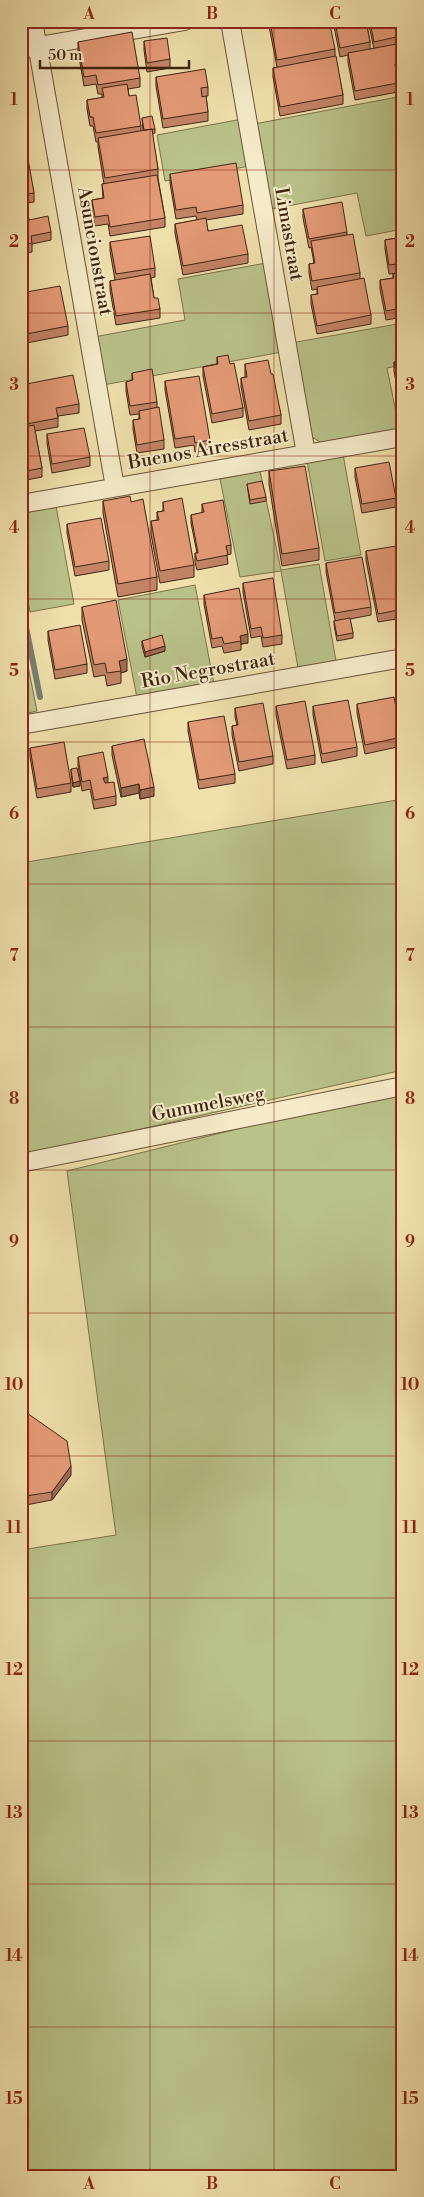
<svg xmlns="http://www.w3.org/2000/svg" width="424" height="2197" viewBox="0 0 424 2197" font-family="'Libre Bodoni',serif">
<rect width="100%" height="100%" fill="#efe0ac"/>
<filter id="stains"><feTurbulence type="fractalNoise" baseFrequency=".004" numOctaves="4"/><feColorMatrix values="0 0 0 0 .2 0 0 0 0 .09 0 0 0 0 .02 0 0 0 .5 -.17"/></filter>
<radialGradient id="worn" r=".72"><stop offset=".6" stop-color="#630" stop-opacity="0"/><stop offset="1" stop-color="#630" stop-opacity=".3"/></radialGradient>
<path fill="#b9c289" stroke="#7c734c" d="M403,96V229L366,236L357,193L271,209L254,124Z
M242,119L250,166L165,181L157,135Z
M266,263L282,352L103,385L94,337L185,320L178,279Z
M403,323V365L387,368L400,432L327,446L310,436L291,343Z
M343,454L361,555L325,561L307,461Z
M260,471L281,570L319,564L336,661L298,668L281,571L240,577L220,479Z
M56,506L74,604L30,612L21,563V512Z
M195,585L214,684L137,698L118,600Z
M21,631L37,711L24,714L21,699Z
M403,799V1070L21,1156V863Z
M403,1088V2176H21V1550L116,1535L67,1171Z"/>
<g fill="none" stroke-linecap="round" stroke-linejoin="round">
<path stroke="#777f71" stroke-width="6" d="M21,602L40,697"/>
<g stroke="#6b5337" stroke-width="20">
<path id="minor" d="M33,21L115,487
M230,21L306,454
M21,49L185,21
M21,504L403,437
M21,725L403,658
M21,1163L403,1086"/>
</g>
<use href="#minor" stroke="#f5ebc9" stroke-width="18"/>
</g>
<path fill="#c38466" stroke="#3f2410" d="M269,21H317L318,27L335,49V56L343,95V104L280,116L273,77V68L277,67L269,26Z
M333,21H366L370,42V49H374L368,21H398L401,36V45L397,46L400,63V72L396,73L398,83V92L355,100L348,62V55L340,57Z
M144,41L170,59V68L147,72L144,50Z
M78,42L140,78V87L128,89L129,96L141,126V131H143L142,118L155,129V133L152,134L158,169V178L165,218V227L110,236L108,224L95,226L92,209V200L103,198L102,184H104L98,147V142H96L93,126H90L87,109V100L102,98V94H98L96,84L84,86L78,51Z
M156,77L208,87V96H206L208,112V121L163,128L156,86Z
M21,122L25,145V153L34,193V202L26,203L29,220L51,232V240L32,244V252L21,254Z
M170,174L243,205V214L206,220L208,231L248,254V263L183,275L175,233V224L197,220L196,216L176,219L170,183Z
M303,209L347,232V235L360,273V279L371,315V324L317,334L311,304V295L317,294V289L312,290L309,273V264L314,263L311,247L309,248L303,218Z
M403,237V272L389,274L385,249V240Z
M110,242L155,268V277L151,278L154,298L160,309V318L116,325L110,290V281L115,280L110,251Z
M403,272V317L386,320L380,289V280L393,278V274Z
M21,293L68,326V335L21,344Z
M217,357L230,364L243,408V417L212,423L203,376V367L217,364Z
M403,361V414H402L394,371V362Z
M245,364L271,374L281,415V424L249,430L241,387V378L245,377Z
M132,373L157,402V407L164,440V449L137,453L133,429V420L139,419V414L130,415L126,391V382L132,381Z
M165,381L210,440V449L195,452L194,445L175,448L165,390Z
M21,385L79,404V413L58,416V427L35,431L42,468V477L21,481Z
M47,434L90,457V466L52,473L47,443Z
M355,468L396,498V507L362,513L355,477Z
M269,471L319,548V560L282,566L269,484Z
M247,484L266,497V501L250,504Z
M403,490V530L397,500V491Z
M103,501L131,502L157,577V590L118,597L103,513Z
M163,502L194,565V577L160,583L151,534V521L157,520V512L163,511Z
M202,504L231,545V554L227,555L228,564L197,570L195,562V553H197L191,523V515L202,513Z
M67,524L109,561V570L75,576L67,533Z
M403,547V618L378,622L366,560V551Z
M326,563L371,607V615L350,619L353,633V638L337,641L334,625V621L335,620L326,572Z
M243,583L282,635V644L263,647L261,636L251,638L243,592Z
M204,595L248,643L241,644V650L224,653L222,646L212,648L204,604Z
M82,607L127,671L121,673V683L107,686L105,675L94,677L82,620Z
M48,631L87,664V673L55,679L48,640Z
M142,641L165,651L145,657L142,646Z
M357,704L402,737V746L365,754L357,713Z
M276,706L315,755V764L287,769L276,715Z
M313,706L357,747V756L322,763L313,715Z
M235,708L273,756V764L239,771L232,735V726L237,725L235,717Z
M188,722L235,774V783L199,789L188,731Z
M112,746L154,796L140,799L139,793L121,797L112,755Z
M30,748L71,783V792L37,798L30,757Z
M78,757L108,783L116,796V805L94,809L90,789L82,791L78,766Z
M71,769L80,786L73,787L71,774Z
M21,1422L71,1475L52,1500L26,1505L21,1501Z"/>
<path fill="#9f6c53" stroke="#3f2410" d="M248,634V643L241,644L240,636Z
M165,646V651L145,657V652Z
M127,659V671L121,673L119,661Z
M108,777V786L103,787V778Z
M80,781V786L73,787V783Z
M139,784V793L121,797V788Z
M154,787V796L140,799V790Z
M71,1466V1475L52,1500V1492Z"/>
<path fill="#e39a77" stroke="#3f2410" d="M270,21H317L318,27L330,25L335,49L277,60Z
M335,21H366L370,42L340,48Z
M370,21H398L401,36L374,42Z
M132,32L140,78L98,85L96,75L84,77L78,42Z
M167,38L170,59L147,63L144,41Z
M397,44L400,63L395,64L398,83L355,91L348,53Z
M336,56L343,95L280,107L273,68Z
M205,69L208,87L201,88L202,97L206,96L208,112L163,119L156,77Z
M127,84L129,96L136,95L141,126L96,133L93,117H90L87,100L104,97L102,88Z
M152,116L155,129L144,130L142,118Z
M21,122L25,145H21Z
M152,129L158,169L105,178L98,138Z
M27,153L34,193L21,195V154Z
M236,163L243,205L197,213L196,207L176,210L170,174Z
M157,175L165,218L110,227L108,215L95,217L92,200L104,198L102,184Z
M21,201H25L29,220L48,216L51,232L31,236L32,243L21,245Z
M342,202L347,232L309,239L303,209Z
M206,218L208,231L242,225L248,254L183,266L175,224Z
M353,234L360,273L312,281L309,264L315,263L311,241Z
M150,236L155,268L116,274L110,242Z
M403,237V263L389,265L385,240Z
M403,272V308L386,311L380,280L394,278L393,274Z
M150,274L154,298H158L160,309L116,316L110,281Z
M364,278L371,315L317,326L311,295L318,294L317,287Z
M60,286L68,326L21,335V293Z
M228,355L230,364L234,363L243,408L212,414L203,367L218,364L217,357Z
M268,360L271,374H273L281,415L249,421L241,378L247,377L245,364Z
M403,361V405H402L394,362Z
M152,369L157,402L130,406L126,382L133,380L132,373Z
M73,375L79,404L56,408L58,418L21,425V409L23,408L21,398V385Z
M199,376L210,440L195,443L194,436L175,439L165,381Z
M159,407L164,440L137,445L133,420L140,419L139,411Z
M34,425L42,468L21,472V428Z
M84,428L90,457L52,464L47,434Z
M389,462L396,498L362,504L355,468Z
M305,466L319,548L282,554L269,471Z
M262,481L266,497L250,500L247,484Z
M403,490V521L397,491Z
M130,496L131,502L143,499L157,577L118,584L103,501Z
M182,498L194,565L160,571L151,521L159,520L157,512L164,511L163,502Z
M223,500L231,545L226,546L228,555L197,561L195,553H198L191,515L204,512L202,504Z
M101,518L109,561L75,567L67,524Z
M402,545L403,609L378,614L366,551Z
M362,557L371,607L335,613L326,563Z
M273,578L282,635L263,638L261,627L251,629L243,583Z
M239,588L248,634L240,636L241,641L224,644L222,637L212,639L204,595Z
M116,600L127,659L119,661L121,671L107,673L105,663L94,665L82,607Z
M350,618L353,633L337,636L334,621Z
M80,625L87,664L55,670L48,631Z
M162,635L165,646L145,652L142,641Z
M394,697L402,737L365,745L357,704Z
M348,700L357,747L322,754L313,706Z
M305,701L315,755L287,760L276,706Z
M263,703L273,756L239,762L232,726L238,725L235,708Z
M224,716L235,774L199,780L188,722Z
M144,739L154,787L140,790L139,784L121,788L112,746Z
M64,742L71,783L37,789L30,748Z
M103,752L108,777L103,778L105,783L114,782L116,796L94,800L90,780L82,782L78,757Z
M77,768L80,781L73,783L71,769Z
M24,1411L67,1441L71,1466L52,1492L26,1496L21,1492V1422Z"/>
<path fill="none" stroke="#8f2418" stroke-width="1" stroke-opacity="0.55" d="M150,21V2176M274,21V2176M21,170H403M21,313H403M21,456H403M21,599H403M21,742H403M21,884H403M21,1027H403M21,1170H403M21,1313H403M21,1456H403M21,1598H403M21,1741H403M21,1884H403M21,2027H403"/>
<g text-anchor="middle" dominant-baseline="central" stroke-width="4" stroke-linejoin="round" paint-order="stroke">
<g font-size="19" fill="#3f2410" stroke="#f5ebc9">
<text transform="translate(289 234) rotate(80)">Limastraat</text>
<text transform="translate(95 251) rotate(80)">Asuncionstraat</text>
<text transform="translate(208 449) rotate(-10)">Buenos Airesstraat</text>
<text transform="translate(208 670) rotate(-10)">Rio Negrostraat</text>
<text transform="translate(208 1104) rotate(-11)">Gummelsweg</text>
</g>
</g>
<rect width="424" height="2197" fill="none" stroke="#efe0ac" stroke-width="55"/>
<path d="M40 60v8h149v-8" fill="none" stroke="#3f2410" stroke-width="2.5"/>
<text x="48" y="60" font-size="15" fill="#3f2410" stroke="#f5ebc9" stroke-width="4" paint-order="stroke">50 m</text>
<rect x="28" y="28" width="368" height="2142" fill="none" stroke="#8f2418" stroke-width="2"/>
<g font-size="16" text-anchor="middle" font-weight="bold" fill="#8f2418">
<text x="89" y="19">A</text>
<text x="212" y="19">B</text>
<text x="335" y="19">C</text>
<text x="14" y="105">1</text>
<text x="410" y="105">1</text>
<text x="14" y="247">2</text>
<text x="410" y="247">2</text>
<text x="14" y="390">3</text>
<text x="410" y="390">3</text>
<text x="14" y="533">4</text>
<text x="410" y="533">4</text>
<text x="14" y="676">5</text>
<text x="410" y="676">5</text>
<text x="14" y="819">6</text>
<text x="410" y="819">6</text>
<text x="14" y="961">7</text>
<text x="410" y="961">7</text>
<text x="14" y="1104">8</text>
<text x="410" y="1104">8</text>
<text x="14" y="1247">9</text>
<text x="410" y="1247">9</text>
<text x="14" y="1390">10</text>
<text x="410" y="1390">10</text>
<text x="14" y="1533">11</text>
<text x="410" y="1533">11</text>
<text x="14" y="1675">12</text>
<text x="410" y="1675">12</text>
<text x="14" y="1818">13</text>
<text x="410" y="1818">13</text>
<text x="14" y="1961">14</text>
<text x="410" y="1961">14</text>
<text x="14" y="2104">15</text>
<text x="410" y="2104">15</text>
<text x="89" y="2189">A</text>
<text x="212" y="2189">B</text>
<text x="335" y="2189">C</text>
</g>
<rect width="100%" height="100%" filter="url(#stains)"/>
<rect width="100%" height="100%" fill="url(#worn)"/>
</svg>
